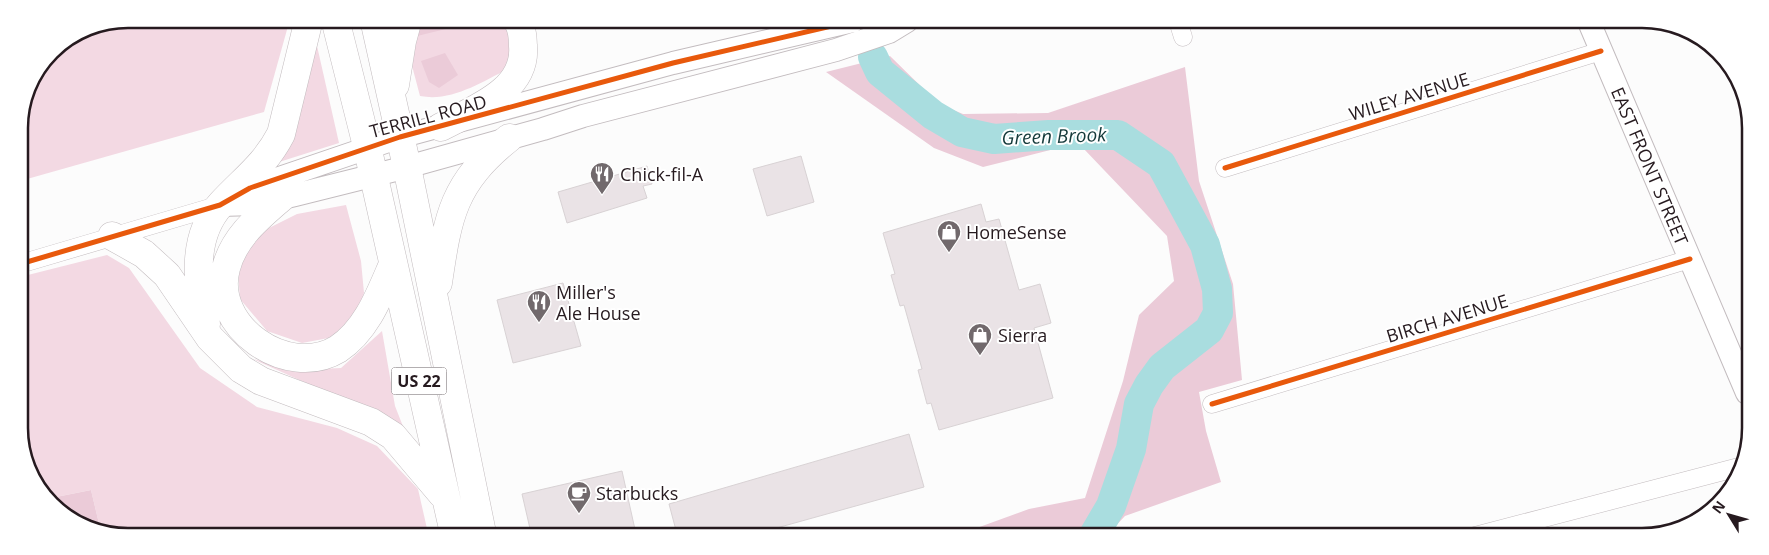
<svg xmlns="http://www.w3.org/2000/svg" width="1769" height="555" viewBox="0 0 1769 555" font-family="'Open Sans',sans-serif">
<rect width="100%" height="100%" fill="#fcfcfc"/>
<path fill="#f3d9e3" d="M128,19H290L264,112L20,181L19,121L30,80L51,50L86,27Z
M418,19L506,20L514,44L508,69C480,83 451,102 420,96L407,47Z
M315,37L339,143L276,163Z
M346,205L361,261L364,293L358,318L334,337L302,343L267,331L240,299L238,272L247,253L261,232L297,214Z
M107,255L129,268L200,368L257,407L337,428L377,446L418,489L428,533L101,532L91,490L46,499L21,448L20,277Z
M382,331L395,406L406,434L317,388L253,359L297,370L341,368Z"/>
<path fill="#ebcbd8" d="M421,19L460,20L454,27L413,37Z
M445,53L458,75L439,88L429,82L421,61Z
M890,56L939,104L963,114L1048,113L1185,67L1199,181L1233,284L1242,380L1199,392L1206,431L1221,482L1125,516L1107,535L964,534L963,533L1029,509L1085,498L1123,381L1139,315L1174,281L1167,236L1083,148H1058L983,167L934,148L826,72Z
M91,490L101,532L46,499Z"/>
<g fill="none" stroke-linecap="round" stroke-linejoin="round">
<path stroke="#a9dddf" stroke-width="30" d="M873,57L880,72L933,115L962,132L994,139L1049,135H1118L1161,164L1205,245L1217,289L1218,313L1209,330L1162,367L1149,385L1139,404L1131,449L1111,506L1094,535"/>
</g>
<path fill="#eae3e6" stroke="#d8d2d4" d="M801,156L814,202L767,216L753,169Z
M647,166L652,184L643,186L647,198L567,223L558,192Z
M981,204L986,222L999,219L1019,290L1040,284L1051,323L1034,328L1053,398L939,430L931,403L927,404L918,370L922,369L904,305L900,306L891,275L895,274L883,233Z
M563,283L581,346L513,363L497,300Z
M909,434L924,487L755,534H677L669,504Z
M622,471L636,534L531,533L522,494Z"/>
<g fill="none" stroke-linecap="round" stroke-linejoin="round">
<g stroke="#c3bcbf" stroke-width="19">
<path id="minor" d="M1178,21L1183,37
M1225,168L1601,51
M20,264L220,205
M1212,404L1690,259
M1475,536L1739,467"/>
</g>
<g stroke="#c3bcbf" stroke-width="24">
<path id="tertiary" d="M1589,22L1747,393
M232,198L250,188L400,137L673,63L853,21
M220,205L257,204L295,195L407,167L543,129L583,116L836,50L889,32L907,21"/>
</g>
<g stroke="#c3bcbf" stroke-width="29">
<path id="trunk" d="M335,19L367,146L454,533
M374,19L407,167L482,533
M395,85L402,41L408,19
M441,127C474,109 527,91 523,46C523,37 522,27 517,20
M281,198C258,218 234,237 226,268C210,326 287,380 338,349C367,330 380,294 393,264
M112,236L144,254L167,275L210,338L241,369L261,381L371,422L393,436L442,494
M438,283C448,215 453,183 509,138
M206,324C197,284 191,237 221,204C244,179 265,165 281,134L309,19"/>
</g>
<use href="#minor" stroke="#fff" stroke-width="18"/>
<use href="#tertiary" stroke="#fff" stroke-width="22"/>
<use href="#trunk" stroke="#fff" stroke-width="28"/>
<g stroke="#fff" stroke-width="8">
<path id="cycleway" d="M1225,168L1601,51
M20,264L220,205L250,188L400,137L673,63L853,21
M1212,404L1690,259"/>
</g>
<use href="#cycleway" stroke="#e8590c" stroke-width="5"/>
</g>
<defs>
<g id="restaurant-pin" transform="scale(1.25)"><path d="M0 17L-7.5 6A9.5 9.5 0 1 1 7.5 6Z" fill="#71696c" stroke="#fff"/><path d="M-5-6h1v4h1v-4h1v4h1v-4h1v5L-1.5 .5V6h-2V.5L-5-1ZM5-6V6H3V1.5H1.5Q1.5-4 5-6Z" fill="#fff"/></g>
<g id="shop-pin" transform="scale(1.25)"><path d="M0 17L-7.5 6A9.5 9.5 0 1 1 7.5 6Z" fill="#71696c" stroke="#fff"/><path d="M-5-2.5h2.3a2.7 3.5 0 0 1 5.4 0H5L5.5 6h-11ZM-1.5-2.5h3a1.5 2.3 0 0 0-3 0Z" fill="#fff"/></g>
<g id="cafe-pin" transform="scale(1.25)"><path d="M0 17L-7.5 6A9.5 9.5 0 1 1 7.5 6Z" fill="#71696c" stroke="#fff"/><path d="M-5.5-4.5H6V0H3Q3 3.5 0 3.5H-2.5Q-5.5 3.5-5.5 0ZM3-3.2v2h1.7v-2ZM-6 4.5H4V6H-6Z" fill="#fff"/></g>
</defs>
<g fill-rule="evenodd">
<use href="#restaurant-pin" x="602" y="174"/>
<use href="#shop-pin" x="949" y="232"/>
<use href="#restaurant-pin" x="539" y="302"/>
<use href="#shop-pin" x="980" y="335"/>
<use href="#cafe-pin" x="579" y="493"/>
</g>
<g text-anchor="middle" dominant-baseline="central" stroke-width="4" stroke-linejoin="round" paint-order="stroke">
<rect fill="#fff" stroke="#675f62" stroke-width="1" x="391.5" y="367.5" width="55" height="27" rx="4"/>
<g font-size="16" font-weight="bold" fill="#261a1f">
<text x="419" y="381">US 22</text>
</g>
<g font-size="18" fill="#261a1f" stroke="#fff">
<text transform="translate(1409 96) rotate(-17)">WILEY AVENUE</text>
<text transform="translate(428 116) rotate(-15)">TERRILL ROAD</text>
<text transform="translate(1650 166) rotate(67)">EAST FRONT STREET</text>
<text transform="translate(1447 318) rotate(-17)">BIRCH AVENUE</text>
</g>
<g font-size="18" fill="#261a1f" stroke="#fff" text-anchor="start">
<text x="620" y="174">Chick-fil-A</text>
<text x="966" y="232">HomeSense</text>
<text x="556" y="292">Miller's<tspan x="556" dy="21">Ale House</tspan></text>
<text x="998" y="335">Sierra</text>
<text x="596" y="493">Starbucks</text>
</g>
<g font-size="19" font-style="italic" fill="#153a3b" stroke="#fff">
<text transform="translate(1054 136) rotate(-2)">Green Brook</text>
</g>
</g>
<path d="M0 0H1769V555H0ZM128 28H1642A100 100 0 0 1 1742 128V428A100 100 0 0 1 1642 528H128A100 100 0 0 1 28 428V128A100 100 0 0 1 128 28Z" fill="#fff" fill-rule="evenodd"/>
<path fill="none" stroke="#261a1f" stroke-width="2.5" d="M128 28H1642A100 100 0 0 1 1742 128V428A100 100 0 0 1 1642 528H128A100 100 0 0 1 28 428V128A100 100 0 0 1 128 28Z"/>
<g transform="translate(1729 515) rotate(307)" stroke="#ffffff" stroke-width="4" paint-order="stroke">
<path d="M0-4L9 19L0 12L-9 19Z" fill="#261a1f"/>
<text y="-8" font-size="14" font-weight="bold" text-anchor="middle" fill="#261a1f">N</text>
</g>
</svg>
